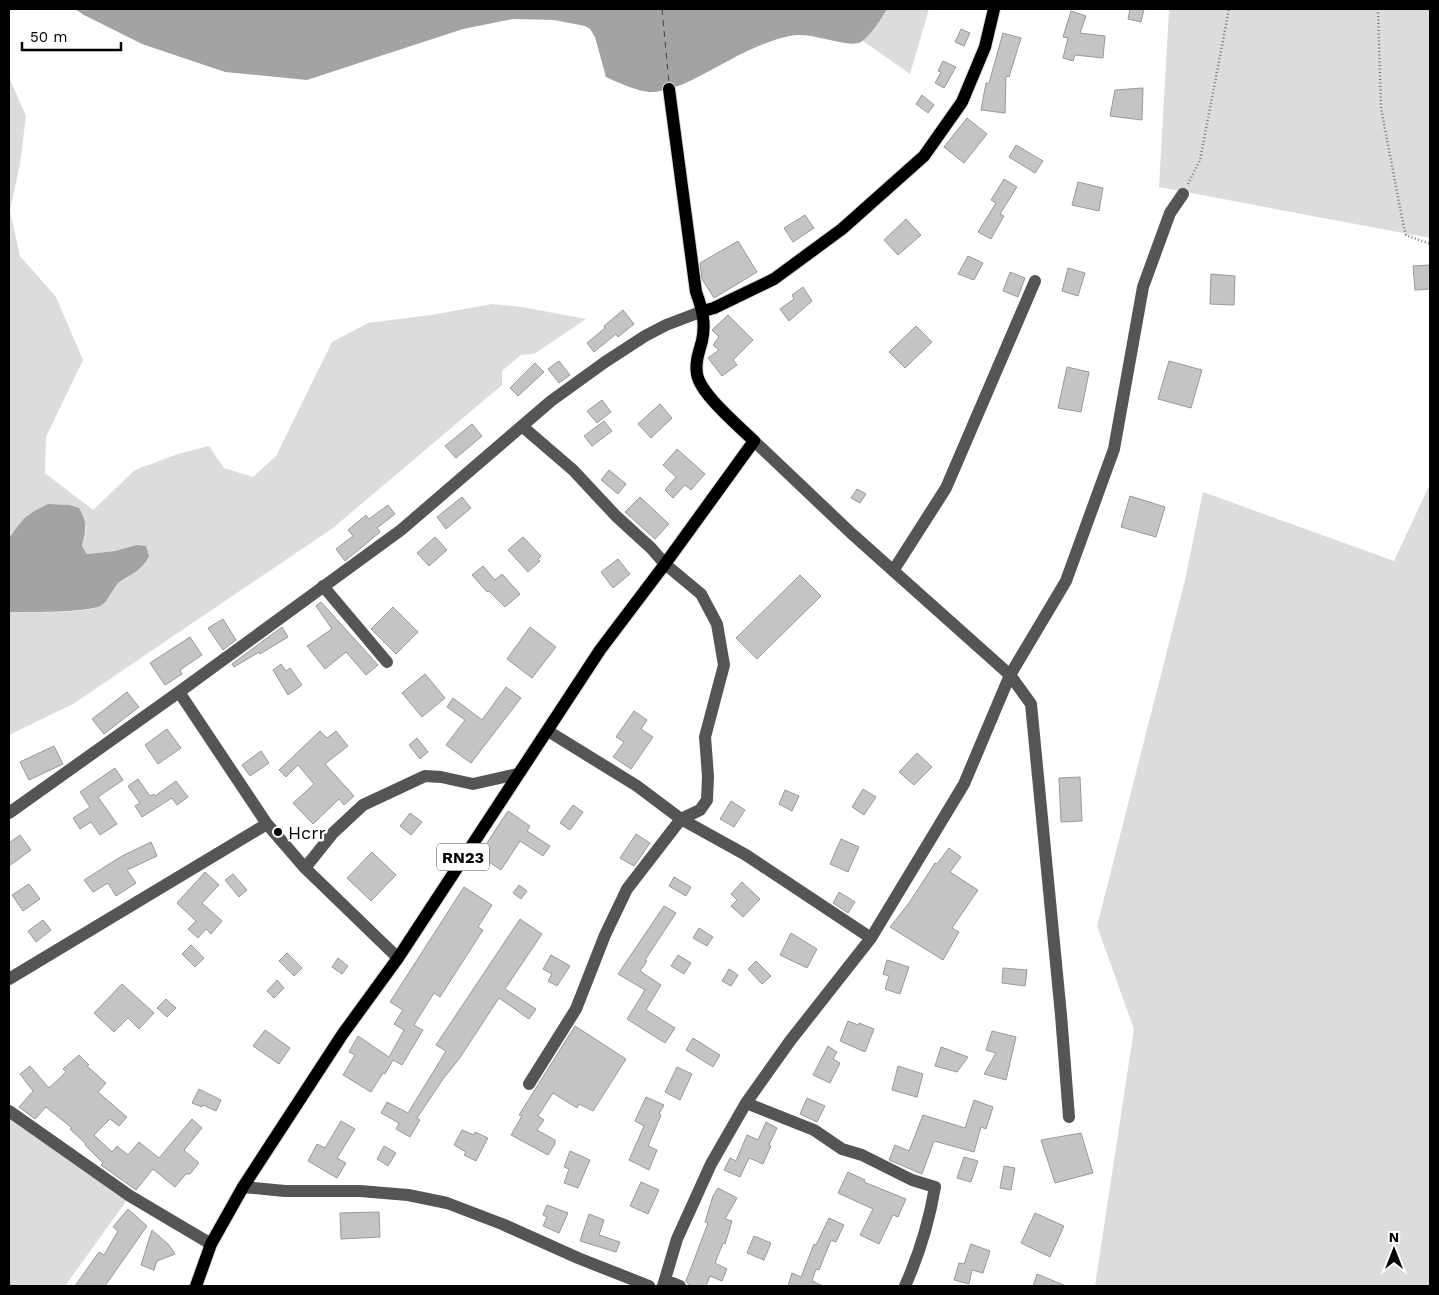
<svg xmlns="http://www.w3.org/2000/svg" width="1439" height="1295" viewBox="0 0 1439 1295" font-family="'Work Sans',sans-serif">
<rect width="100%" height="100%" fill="#fff"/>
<path fill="#dcdcdc" d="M887,9H929L910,74L863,41L885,14Z
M1169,9H1430V238L1159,187Z
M9,77L26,116L20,164L10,211L20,256L56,297L83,360L46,437L45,473L93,510L135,470L178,454L209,446L224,468L253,477L276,456L332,342L368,323L431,315L492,304L522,307L586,319L534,354L521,355L502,371V385L333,528L73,704L9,735V612C25,612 92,614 102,605C105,602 107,597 109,595C114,586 120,581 129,577L136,545L115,551L87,554L82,546L87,526L21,522L16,531L9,538Z
M1429,486L1430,1286H1095L1134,1029L1097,926L1185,580L1203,492L1394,561Z
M9,1117L127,1200L65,1286H9Z"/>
<path fill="#a3a3a3" d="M75,9H887C884,16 868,38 861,42C847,49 811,31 790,36C770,40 748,50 730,60C706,72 680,90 653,92C641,93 616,82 606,77L595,37L590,29L585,26L554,20L513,19L463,29L307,80L225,72L142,44L84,15Z
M48,504L69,505L79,508C88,524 86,529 82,546L87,554L115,551L136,545L146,546L149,556C143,569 132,574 121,581C112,587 110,599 102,605C91,613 25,612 9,612V538C14,533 16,527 21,522C28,513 39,509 48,504Z"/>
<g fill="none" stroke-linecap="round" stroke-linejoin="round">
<path stroke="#444" stroke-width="1" stroke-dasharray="6 5" stroke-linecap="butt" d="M662,9L669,83"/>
</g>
<path fill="#c4c4c4" stroke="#999" d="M1130,9H1144L1141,22L1128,19Z
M1071,11L1086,16L1080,33L1105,36L1103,58L1075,55L1073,61L1063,58L1068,38L1063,37Z
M961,29L970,33L964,46L955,42Z
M1003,33L1021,38L1009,77L1006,76L1005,113L981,110L986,83H989Z
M943,61L956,67L944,88L935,83L941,72L938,71Z
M1143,88L1142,120L1110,116L1115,90Z
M922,95L934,105L928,113L916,104Z
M967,118L987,134L964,163L944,147Z
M1016,145L1043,161L1035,173L1009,157Z
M1004,179L1017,187L1000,214L1004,216L991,239L978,232L996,203L991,200Z
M1078,182L1103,188L1099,211L1072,205Z
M805,215L814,228L793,242L784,228Z
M906,219L921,235L898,255L884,240Z
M738,241L757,272L714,298L702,279L700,263Z
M968,256L983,263L974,280L958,274Z
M1430,265V289L1415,290L1413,266Z
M1068,268L1085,273L1078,296L1062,291Z
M1010,272L1025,278L1018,297L1003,291Z
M1211,274L1235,276L1234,305L1210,304Z
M803,287L812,301L789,321L780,309L794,299L792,295Z
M623,310L634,324L618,337L616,334L594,352L587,343L605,328L604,326Z
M728,315L753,340L733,360L737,365L722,376L708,358L719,350L713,345L719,337L712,330Z
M916,326L932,342L905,368L889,352Z
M559,361L570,375L559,383L548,369Z
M1169,361L1202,370L1191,408L1158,399Z
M535,363L544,372L518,396L510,388Z
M1067,367L1089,372L1081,412L1058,408Z
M602,400L611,412L597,423L587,411Z
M660,404L672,418L651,438L638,424Z
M604,421L612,431L592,446L584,436Z
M472,424L482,436L456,458L445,446Z
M677,449L705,474L691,490L685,485L673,498L665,490L676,477L663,465Z
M609,470L626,484L618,494L601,480Z
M857,489L866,494L860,503L851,498Z
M1130,496L1165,507L1156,537L1121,527Z
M462,497L471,508L446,529L437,517Z
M640,497L669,524L655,539L625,512Z
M388,505L395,514L377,528L380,532L345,561L336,549L353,536L348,530L366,515L369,519Z
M435,537L447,550L429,566L417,553Z
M523,537L541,556L538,559L540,561L528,572L508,550Z
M618,559L630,574L613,588L601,572Z
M483,566L495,580L502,574L520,594L505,607L489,591L487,592L472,575Z
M800,575L821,596L757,659L736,638Z
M321,602L378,665L366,675L346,652L325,669L307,646L332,629L316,606Z
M393,607L418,632L396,654L371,629Z
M223,619L236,640L223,650L208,628Z
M282,627L288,637L260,654L259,652L234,667L232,664Z
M530,627L556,647L532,678L507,659Z
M190,637L202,655L180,670L182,674L165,685L150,663Z
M281,664L286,671L290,668L302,685L288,695L273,670Z
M425,674L445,698L422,717L402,693Z
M506,687L521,698L471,763L446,745L465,720L447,707L453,698L482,720Z
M127,692L139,707L104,734L92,719Z
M634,711L647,720L641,729L653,737L631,769L613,757L624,742L616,737Z
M167,729L181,748L158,764L145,745Z
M320,731L327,738L336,731L348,746L325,764L354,796L344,805L339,799L313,824L293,803L314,784L298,765L286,777L279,770Z
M417,738L428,752L420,759L409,745Z
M54,746L63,764L29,780L20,762Z
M261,751L269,763L250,776L242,765Z
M917,753L932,767L914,785L899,772Z
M115,768L123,780L98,797L117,824L100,835L91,822L80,829L73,818L90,807L80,792Z
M1080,777L1082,821L1061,822L1059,778Z
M138,779L150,796L154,794L155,796L176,781L188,797L177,805L172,798L142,817L135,806L140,803L128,786Z
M863,789L876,797L864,815L852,807Z
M785,790L799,796L792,811L779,804Z
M731,801L745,810L734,827L720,819Z
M573,805L583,812L570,830L560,823Z
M508,811L530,826L527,831L550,846L543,856L520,841L501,870L479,855Z
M410,813L422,822L411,835L400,826Z
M636,834L650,843L634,866L620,858Z
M20,835L31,850L9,866V843Z
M841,839L859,847L848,872L830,864Z
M151,842L157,856L127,870L136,883L116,896L108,883L93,892L84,880L122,856Z
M949,848L961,857L950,872L978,890L952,928L959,932L943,960L890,927L909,903L935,863L937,864Z
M372,852L396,875L371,901L347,878Z
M205,872L219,885L202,903L222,921L211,934L206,929L198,938L188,929L196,921L177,903Z
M233,874L247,890L239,897L225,880Z
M674,877L691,887L686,896L669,886Z
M742,882L760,899L743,917L731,906L737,900L731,894Z
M29,884L40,899L23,911L12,895Z
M519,885L527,891L521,899L513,893Z
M464,887L492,905L478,927L483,930L440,997L434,993L414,1025L423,1030L402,1065L393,1060L385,1074L383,1073L371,1092L343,1075L355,1055L349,1052L358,1036L389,1057L404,1030L394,1024L403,1010L390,1002Z
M839,892L855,902L848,913L833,903Z
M664,906L676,913L645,960L647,961L640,971L661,985L646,1010L675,1028L665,1043L627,1019L645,990L618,974Z
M520,919L542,934L505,989L536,1009L529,1019L499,998L459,1059L443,1079L417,1118L420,1120L410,1137L396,1129L399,1123L381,1113L387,1102L408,1113L446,1051L436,1045Z
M43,920L51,930L36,942L28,931Z
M699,928L713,937L707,946L693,938Z
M791,933L817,949L807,968L780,955Z
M191,945L204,958L195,967L182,954Z
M287,953L302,968L294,976L279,961Z
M551,955L570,966L557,986L548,981L552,974L543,969Z
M678,955L691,963L684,974L671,966Z
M338,958L348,966L342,974L332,967Z
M887,960L909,967L900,994L885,989L889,976L883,974Z
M756,961L771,976L762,984L748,969Z
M1003,968L1027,970L1025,986L1002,983Z
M729,969L738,975L731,986L722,981Z
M277,980L284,988L274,998L267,991Z
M122,984L154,1013L139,1029L128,1018L114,1032L94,1013Z
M166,999L176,1008L167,1017L157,1008Z
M848,1021L858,1025L859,1023L874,1029L865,1052L840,1041Z
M575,1026L626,1059L593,1111L579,1104L577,1108L553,1093L538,1116L544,1120L537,1130L555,1140V1144L548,1155L511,1135L522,1116L519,1115Z
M265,1030L290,1048L279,1064L253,1046Z
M992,1031L1016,1037L1006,1080L984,1074L996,1053L986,1050Z
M693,1038L720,1055L713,1067L686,1050Z
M828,1046L837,1052L833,1059L840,1063L830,1083L813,1075Z
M941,1047L968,1057L957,1072L935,1066Z
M79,1055L89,1065L87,1066L106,1083L98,1092L127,1117L119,1126L110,1119L94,1135L112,1152L117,1146L128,1155L139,1142L159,1158L192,1119L202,1128L184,1150L199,1163L190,1174H186L175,1187L153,1169L136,1190L101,1165L103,1163L85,1145L86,1144L70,1129L72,1128L46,1107L35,1119L19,1107L33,1091L20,1074L30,1066L49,1088L66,1072L63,1069Z
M898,1066L923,1074L917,1097L892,1090Z
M677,1067L692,1074L680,1100L665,1092Z
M199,1089L221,1100L216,1111L203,1105L202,1107L192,1103Z
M646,1097L664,1105L659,1114L661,1115L648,1146L657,1150L649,1170L629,1160L644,1126L635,1121Z
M807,1098L825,1106L817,1122L800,1114Z
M974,1100L993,1107L986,1129L981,1127L974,1152L934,1141L922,1174L889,1160L895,1145L909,1151L923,1115L965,1128Z
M341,1121L355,1129L337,1158L346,1163L337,1178L308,1161L317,1144L325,1148Z
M766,1122L777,1128L769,1145L771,1146L763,1164L749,1158L740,1177L724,1170L730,1158L736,1161L747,1135L758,1140Z
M462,1130L474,1135L475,1132L488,1138L476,1161L464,1155L466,1152L454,1145Z
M1081,1133L1093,1173L1055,1183L1041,1140Z
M384,1146L396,1153L388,1166L377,1159Z
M570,1151L590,1160L578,1188L564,1183L569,1169L564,1167Z
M964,1157L978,1161L971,1182L957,1178Z
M1004,1166L1015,1168L1011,1190L1000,1188Z
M848,1172L865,1180L864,1182L906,1199L898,1217L893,1215L879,1244L860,1235L873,1209L838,1193Z
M641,1182L659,1190L648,1214L630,1206Z
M718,1188L737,1198L725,1219L732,1221L725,1244L723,1243L715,1263L727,1269L722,1281L710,1276L706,1286H693L688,1284L686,1281L708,1223L705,1222L713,1196Z
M547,1205L568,1213L559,1233L543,1226L547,1217L543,1215Z
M128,1209L147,1226L105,1286H75L99,1252L104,1255L118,1231L113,1227Z
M379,1212L380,1237L341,1239L340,1213Z
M1035,1213L1064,1226L1050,1257L1021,1243Z
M589,1214L604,1220L599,1235L620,1242L616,1252L580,1241Z
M829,1218L844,1225L836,1242L831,1240L819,1270L816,1269L812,1281L823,1286H788L792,1273L801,1277L814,1244L816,1245Z
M152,1230L169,1245L175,1254L157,1261L154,1270L141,1265Z
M754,1236L771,1243L764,1260L747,1253Z
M971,1244L990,1251L983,1273L972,1270L969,1284L954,1280L959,1263L964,1264Z
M1037,1274L1066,1286H1033Z"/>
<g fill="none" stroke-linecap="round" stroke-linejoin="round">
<g stroke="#dbdbdb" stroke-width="14">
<path id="major" d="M703,311L714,308L774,279L842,229L924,156L962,102L985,47L994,9
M196,1286L211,1244L243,1187L342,1035L398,958L600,650L665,564L754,441C739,426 700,394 697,374C695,362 699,352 702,341C706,323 702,308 696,292L669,89"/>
</g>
<path stroke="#777" stroke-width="2.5" stroke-dasharray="1 2.5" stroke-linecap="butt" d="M1378,9L1381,108L1402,218L1406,235L1430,244
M1188,184L1200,160L1229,9"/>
<path stroke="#555" stroke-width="12" d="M523,427L573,470L616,516L651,548L665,564L701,594L717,624L724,665L705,737L708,776L707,800L700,810L681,819L627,889L605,935L576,1009L529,1084
M754,441L851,533L1010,675L1031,704L1061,1015L1069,1117
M893,571L946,488L1035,281
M323,586L387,662
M179,692L267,824L305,868L398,958
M548,731L637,786L681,819L746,855L871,938
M9,813L179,692L401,530L551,401L605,362L645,336L666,325L703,311
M305,868L333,833L363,805L425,776L441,777L473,784L517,774
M9,979L267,824
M746,1103L814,1130L842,1149L862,1155L912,1180L935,1187C929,1222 919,1255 905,1286
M9,1111L130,1196L211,1244
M243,1187L285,1191H360L408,1195L447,1203L502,1224L578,1258L649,1286
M665,1280L680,1286
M663,1286L677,1239L711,1164L746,1103L790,1041L871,938L964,784L1010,675L1066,581L1114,449L1143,287L1170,213L1183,194"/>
<use href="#major" stroke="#000" stroke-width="12"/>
</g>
<circle fill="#000" stroke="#fff" stroke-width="2" cx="278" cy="832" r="5"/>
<g text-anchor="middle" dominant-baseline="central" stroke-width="5" stroke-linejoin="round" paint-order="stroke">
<rect fill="#fff" stroke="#4c4c4c" stroke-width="1" x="437" y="843.5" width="52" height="27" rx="4"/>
<g font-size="16" font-weight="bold" fill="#000">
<text x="463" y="857">RN23</text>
</g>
<g font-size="18" fill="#000" stroke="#fff" text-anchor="start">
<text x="288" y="832">Hcrr</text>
</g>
</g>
<rect width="1439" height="1295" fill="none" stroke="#000000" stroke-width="20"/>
<g transform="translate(1394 1250)" stroke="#ffffff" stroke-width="4" paint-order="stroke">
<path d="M0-4L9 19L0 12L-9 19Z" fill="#000000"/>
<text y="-8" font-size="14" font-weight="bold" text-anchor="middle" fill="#000000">N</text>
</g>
<path d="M22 42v8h99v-8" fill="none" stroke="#000000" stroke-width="2.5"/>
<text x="30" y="42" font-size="15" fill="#000000" stroke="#ffffff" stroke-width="4" paint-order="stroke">50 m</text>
</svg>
